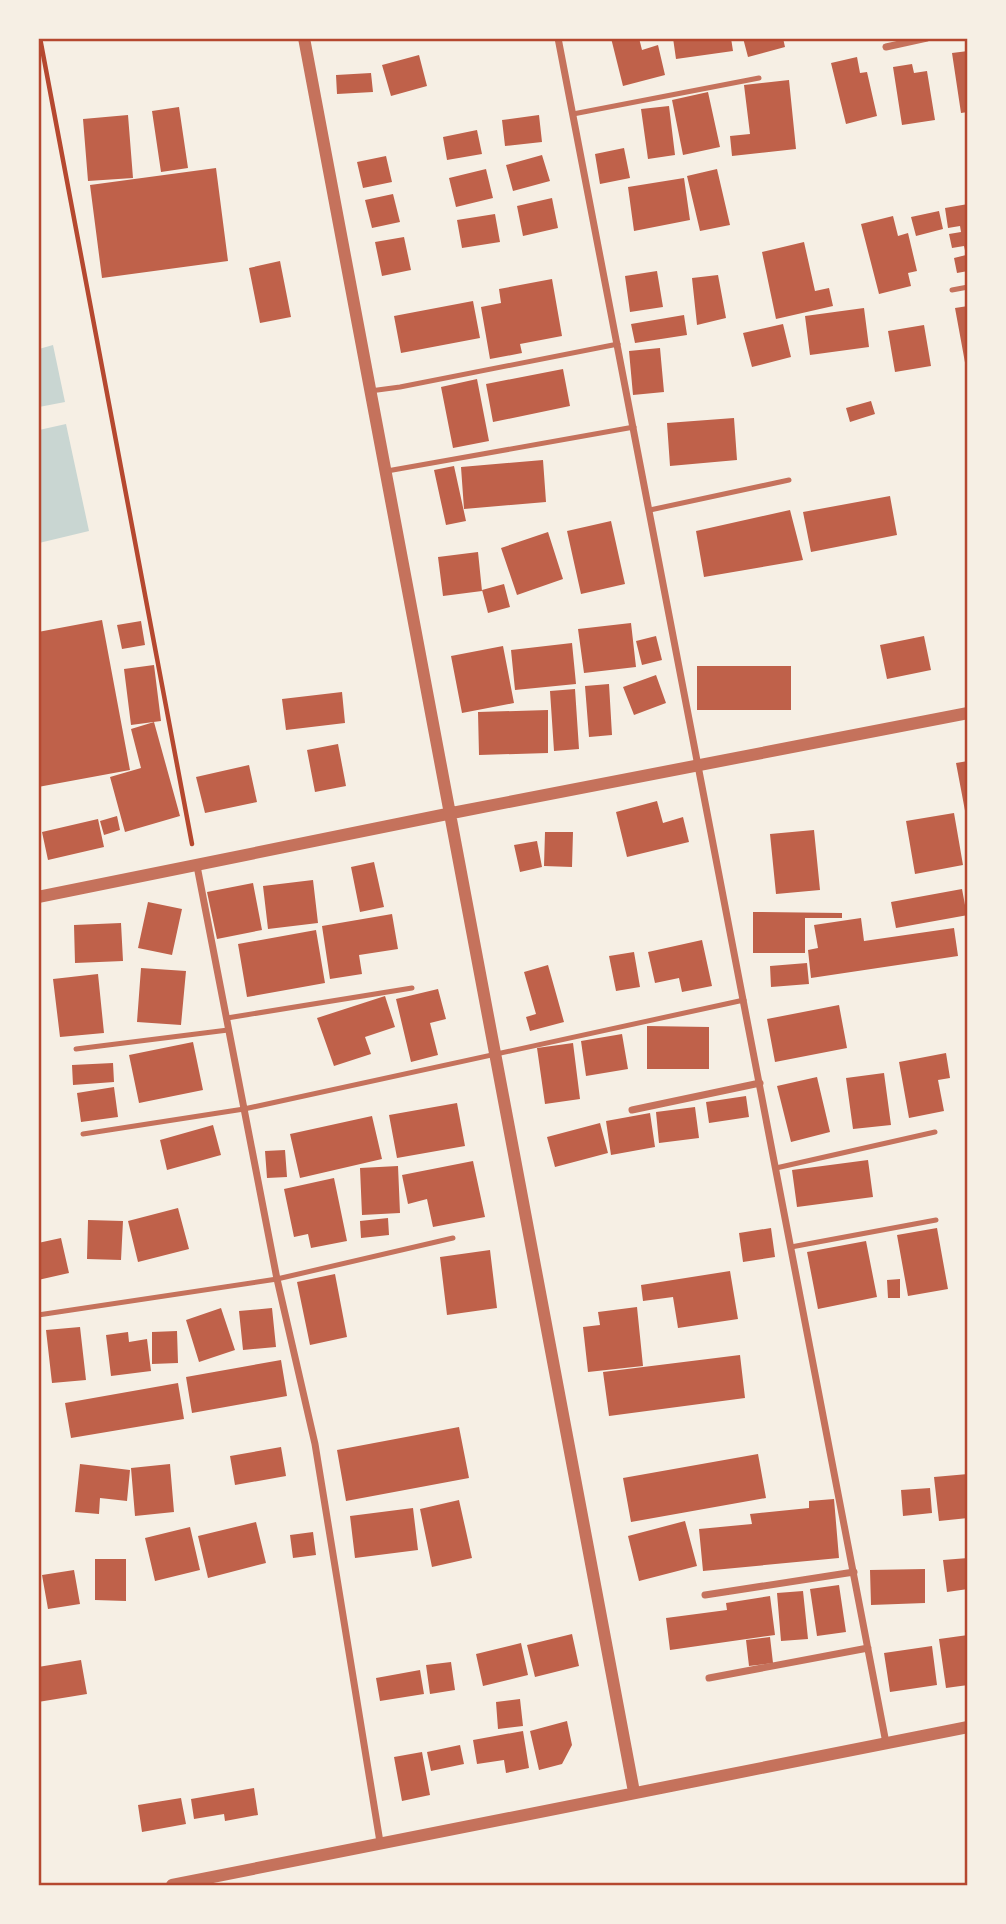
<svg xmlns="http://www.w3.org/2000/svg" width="1006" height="1924" viewBox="0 0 1006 1924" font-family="'PT Sans Narrow',sans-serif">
<rect width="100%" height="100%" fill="#f6efe4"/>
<path fill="#c9d6d2" d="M53,345L65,402L39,407V349Z
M66,424L89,531L39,543V430Z"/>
<path fill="#bf614a" d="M611,38H639L642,50L658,45L665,75L623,86Z
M673,38H731L733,51L676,59Z
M743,38H783L785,47L748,57Z
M968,51V112L961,113L952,53Z
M419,55L427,86L391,96L382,65Z
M857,57L860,73L867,72L877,116L846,124L831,63Z
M912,64L914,73L927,71L935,120L902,125L893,67Z
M371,73L373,92L337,94L336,75Z
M789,80L796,149L732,156L730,136L750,134L744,85Z
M708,92L720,147L683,155L672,100Z
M669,106L675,155L648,159L641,109Z
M179,107L188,168L161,172L152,111Z
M128,115L133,178L88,181L83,119Z
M539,115L542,142L505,146L502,120Z
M477,130L482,154L447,160L443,137Z
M624,148L630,178L600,184L595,154Z
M542,155L550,181L513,191L506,165Z
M386,156L392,182L363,188L357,162Z
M216,168L228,261L102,278L90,185Z
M486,169L493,198L456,207L449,178Z
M717,169L730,225L700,231L687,176Z
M684,178L690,220L634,231L628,187Z
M393,194L400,222L372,228L365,200Z
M552,198L558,228L523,236L517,206Z
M968,204V271L957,273L954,258L966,255L964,246L952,248L949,234L961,232L960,226L948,228L945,208Z
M939,211L943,229L916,236L911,217Z
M495,214L500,242L462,248L457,220Z
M893,216L898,236L908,233L917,271L908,273L911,286L879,294L861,224Z
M404,237L411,270L382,276L375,242Z
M804,242L815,291L829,288L833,306L776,319L762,252Z
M280,261L291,317L260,323L249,268Z
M657,271L663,307L630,312L625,276Z
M718,275L726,318L697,325L692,278Z
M552,279L562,336L520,344L522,353L490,359L481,307L501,303L499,289Z
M473,301L480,338L401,353L394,316Z
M968,306V368H966L955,308Z
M864,308L869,347L810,355L805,316Z
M684,315L687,335L635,343L631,324Z
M783,324L791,357L752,367L743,333Z
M924,325L931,366L895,372L888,331Z
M660,348L664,392L633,395L629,351Z
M563,369L570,406L493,422L486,384Z
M477,379L489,441L453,448L441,387Z
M871,401L875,414L850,422L846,408Z
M734,418L737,460L670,466L667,423Z
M543,460L546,502L464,509L461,467Z
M454,466L466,521L446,525L434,470Z
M890,496L897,535L811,552L803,512Z
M790,510L803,560L704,577L696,531Z
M611,521L625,584L581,594L567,531Z
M548,532L563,579L517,595L501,548Z
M478,552L482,591L443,596L438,557Z
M504,584L510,607L488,613L482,590Z
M102,620L130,770L38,787V632Z
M141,621L145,645L122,649L117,625Z
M631,623L636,667L584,673L578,629Z
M656,636L662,660L642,665L636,641Z
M924,636L931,670L887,679L880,645Z
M572,643L576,684L515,690L511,650Z
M503,646L514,703L462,713L451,656Z
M154,665L161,721L131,725L124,669Z
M697,666H791V710H697Z
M656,675L666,703L634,715L623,687Z
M609,684L612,735L589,737L585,686Z
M575,689L579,749L554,751L550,691Z
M342,692L345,723L286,730L282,699Z
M548,710V753L479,755L478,712Z
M154,722L180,816L125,832L110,777L141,768L131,729Z
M338,744L346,786L315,792L307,750Z
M968,761V816H966L956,763Z
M249,765L257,802L205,813L196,777Z
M657,801L663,823L683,817L689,842L627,857L616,812Z
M954,813L963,865L915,874L906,821Z
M117,816L120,830L104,835L100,821Z
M98,819L104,847L48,860L42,832Z
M814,830L820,890L776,894L770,834Z
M545,832H573L572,867L544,866Z
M537,841L542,867L520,872L514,845Z
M374,862L384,907L360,912L351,867Z
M313,880L318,923L268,929L263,886Z
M253,883L262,930L217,939L207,892Z
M962,889L965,905H968V915L896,928L891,902Z
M148,902L182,909L172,955L138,948Z
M753,912L842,913V918H805V953H753Z
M392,914L398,949L359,955L362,974L330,979L322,926Z
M861,918L864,941L954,928L958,956L811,978L808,950L818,948L814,925Z
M121,923L123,961L75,963L74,925Z
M316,930L325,983L247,997L238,944Z
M702,940L712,986L682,992L679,978L655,983L648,952Z
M634,952L640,987L616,991L609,956Z
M807,963L809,984L771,987L770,966Z
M548,965L564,1022L530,1031L526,1017L536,1014L524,972Z
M141,968L186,971L181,1025L137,1022Z
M98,974L104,1033L60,1037L53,979Z
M438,989L446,1019L430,1023L438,1055L411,1062L396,999Z
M385,996L395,1027L365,1037L371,1054L334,1066L317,1018Z
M839,1005L847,1048L775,1062L767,1019Z
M647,1026L709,1027V1069H647Z
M622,1034L628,1069L586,1076L581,1041Z
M193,1042L203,1090L139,1103L129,1055Z
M573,1043L580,1099L545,1104L537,1048Z
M946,1053L950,1078L938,1080L944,1111L909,1118L899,1062Z
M113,1063L114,1082L73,1085L72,1065Z
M884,1073L891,1125L853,1129L846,1078Z
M817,1077L830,1132L791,1142L777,1086Z
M114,1087L118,1117L81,1122L77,1093Z
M746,1096L749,1117L709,1123L706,1102Z
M457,1103L465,1146L397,1158L389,1115Z
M695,1107L699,1138L659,1143L656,1112Z
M650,1113L655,1147L611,1155L606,1121Z
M372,1116L382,1159L300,1178L290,1134Z
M600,1123L608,1153L555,1167L547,1137Z
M213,1125L221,1155L167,1170L160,1140Z
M285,1150L287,1177L267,1178L265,1151Z
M868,1160L873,1197L797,1207L792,1170Z
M473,1161L485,1217L433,1227L427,1199L408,1204L402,1175Z
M398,1166L400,1213L362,1215L360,1168Z
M334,1178L347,1241L311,1248L308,1234L294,1237L284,1189Z
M178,1208L189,1249L138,1262L128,1221Z
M388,1218L389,1235L361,1238L360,1221Z
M88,1220L123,1221L121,1260L87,1259Z
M771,1228L775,1257L743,1262L739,1233Z
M937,1228L948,1289L908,1296L897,1235Z
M61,1238L69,1273L38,1280V1243Z
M866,1241L877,1297L818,1309L807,1252Z
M490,1250L497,1308L447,1315L440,1257Z
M730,1271L738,1319L678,1328L673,1297L643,1301L641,1285Z
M335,1274L347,1337L310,1345L297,1282Z
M900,1279V1298H888L887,1280Z
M637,1307L643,1366L588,1372L583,1327L600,1325L598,1312Z
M221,1308L235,1350L199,1362L186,1320Z
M272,1308L276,1347L243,1350L239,1311Z
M80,1327L86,1380L52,1383L46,1330Z
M177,1331L178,1363L152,1364V1332Z
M128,1332L129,1342L147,1339L151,1371L111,1376L106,1335Z
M740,1355L745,1398L609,1416L603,1372Z
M281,1360L287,1396L192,1413L186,1377Z
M178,1383L184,1419L71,1438L65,1403Z
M459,1427L469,1478L346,1501L337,1450Z
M281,1447L286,1476L235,1485L230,1456Z
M758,1454L766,1498L631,1522L623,1478Z
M80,1464L130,1470L127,1501L100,1498L99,1514L75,1512Z
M170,1464L174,1512L135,1516L131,1468Z
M968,1474V1518L939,1521L934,1477Z
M930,1488L932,1513L903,1516L901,1490Z
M834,1499L839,1558L703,1571L699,1529L752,1524L750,1514L809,1508V1501Z
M459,1500L472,1558L432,1567L420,1509Z
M413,1508L418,1550L355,1558L350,1516Z
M685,1521L697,1566L639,1581L628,1536Z
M256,1522L266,1563L208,1578L198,1536Z
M190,1527L200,1570L155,1581L145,1538Z
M313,1532L316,1555L293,1558L290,1535Z
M968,1558V1589L947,1592L943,1560Z
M95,1559H126V1601L95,1600Z
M925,1569V1603L871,1605L870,1570Z
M74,1570L80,1604L48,1609L42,1575Z
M839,1585L846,1632L817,1636L810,1589Z
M803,1591L808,1639L781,1641L777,1593Z
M770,1596L775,1635L670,1650L666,1618L727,1610L726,1603Z
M572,1634L579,1666L535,1677L527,1645Z
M968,1635V1685L946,1688L939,1639Z
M770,1637L773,1663L749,1666L746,1640Z
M521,1643L528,1675L483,1686L476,1654Z
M932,1646L937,1685L890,1692L884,1653Z
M81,1660L87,1694L38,1702V1667Z
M451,1662L455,1690L430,1694L426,1665Z
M420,1670L424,1694L380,1701L376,1678Z
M520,1699L523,1726L498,1729L496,1702Z
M567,1721L572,1745L562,1764L539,1770L530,1731Z
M523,1731L529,1768L506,1773L504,1760L477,1764L473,1740Z
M460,1745L464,1764L431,1771L427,1752Z
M422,1752L430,1795L402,1801L394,1757Z
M254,1788L258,1815L225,1821L224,1814L194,1819L191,1799Z
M181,1798L186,1824L142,1832L138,1805Z"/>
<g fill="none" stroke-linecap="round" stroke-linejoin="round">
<path stroke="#b5482f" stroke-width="4.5" d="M40,38L192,844"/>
<path stroke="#c5725c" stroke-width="5" d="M573,114L759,78
M952,290L968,287
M370,391L400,387L618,344
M387,471L634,427
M650,510L789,480
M227,1018L412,988
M76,1049L228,1030
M83,1134L244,1109L744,1000
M776,1168L935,1132
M791,1247L936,1220
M38,1315L277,1279L453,1238"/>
<path stroke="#c5725c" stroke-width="7" d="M558,38L886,1743
M886,47L927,38
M197,866L277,1279L315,1444L380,1842
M632,1110L760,1083
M705,1595L854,1572
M709,1678L868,1648"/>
<path stroke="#c5725c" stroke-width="12" d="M304,38L634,1792
M38,897L452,813L968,713
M172,1885L968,1727"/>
</g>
<rect width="1006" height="1924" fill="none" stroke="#f6efe4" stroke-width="80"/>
<rect x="40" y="40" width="926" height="1844" fill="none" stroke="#b5482f" stroke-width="2.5"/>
</svg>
